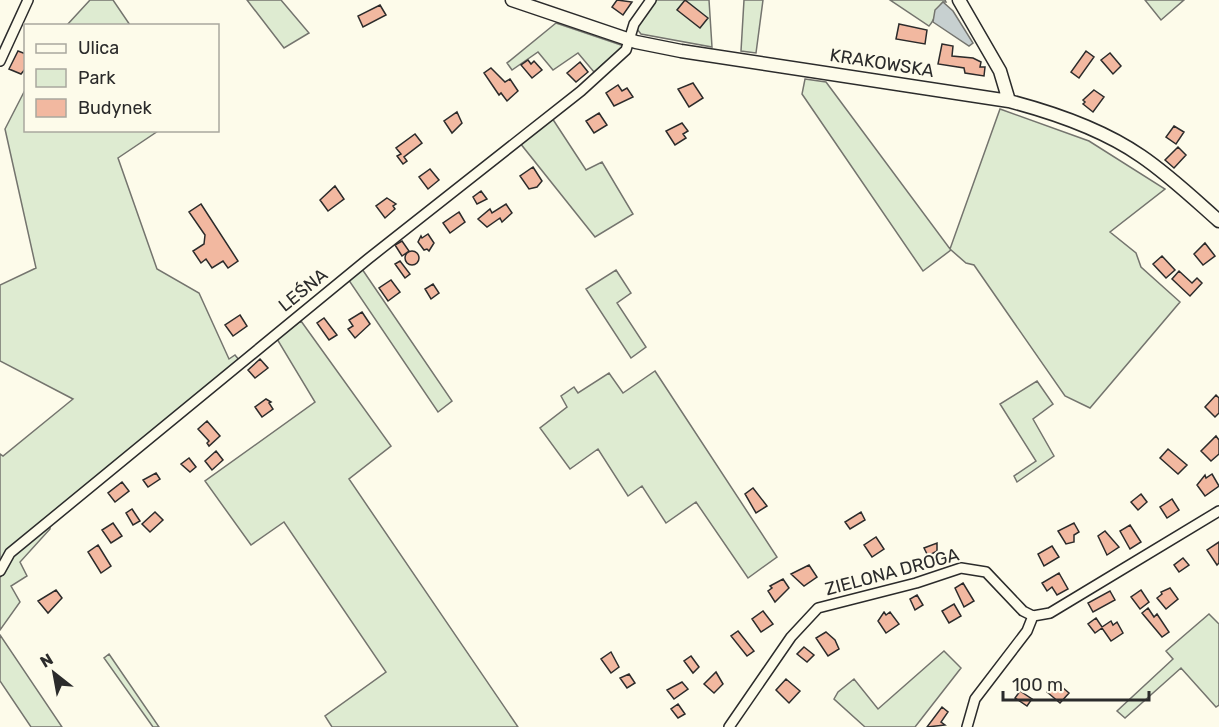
<svg xmlns="http://www.w3.org/2000/svg" width="1219" height="727" viewBox="0 0 1219 727" font-family="Rubik,sans-serif">
<rect width="100%" height="100%" fill="#fdfbea"/>
<path fill="#deebd1" stroke="#74746e" stroke-width="1.5" d="M90,0H113L130,25H67Z
M247,0H281L309,33L284,48Z
M655,0H709L712,47L641,34L636,28Z
M744,0H763L756,53L741,51Z
M890,0H945L946,2H943C935,10 936,19 929,26Z
M1145,0H1184L1161,20Z
M556,23L624,46L594,72L578,53L553,70L538,52L512,70L507,63Z
M805,79L826,82L950,249L1000,109L1089,141L1165,189L1110,232L1136,253L1141,267L1180,302L1090,408L1065,396L974,265L966,263L951,250L923,271L802,94Z
M25,90L26,130L158,131L118,158L157,269L199,293L229,359L235,355L239,360L6,553L0,564V454L3,456L73,399L0,361V285L36,268L5,129Z
M552,118L586,170L602,162L633,214L595,237L520,143Z
M362,269L452,401L438,412L348,279Z
M616,270L631,293L617,303L646,347L631,358L586,289Z
M301,321L391,446L349,479L518,727H332L325,716L386,672L284,522L251,545L205,481L315,402L277,339Z
M655,371L777,557L748,578L696,502L666,523L642,486L628,496L598,449L570,469L540,428L567,407L561,396L574,387L578,393L609,373L623,393Z
M1037,381L1053,404L1033,419L1054,456L1017,482L1014,476L1036,461L1000,404Z
M50,522V529L20,562L27,576L11,586L20,602L0,630V578L13,554Z
M1209,614L1219,624V705L1216,707L1181,668L1125,718L1117,711L1173,659L1166,651Z
M0,635L62,727H31L0,681Z
M944,651L961,668L915,727H865L834,699L838,692L854,679L878,709Z
M109,654L159,727H153L104,658Z"/>
<path fill="#c7d0d0" stroke="#74746e" stroke-width="1.5" d="M943,2L953,11L973,43L969,46L933,22L935,10Z"/>
<path fill="#f2b8a0" stroke="#2b2b2b" stroke-width="1.5" d="M617,0L632,2L623,15L612,7Z
M685,0L708,18L700,28L677,10Z
M380,5L386,15L363,27L358,16Z
M899,24L927,30L925,44L896,39Z
M942,44L953,46L952,56L973,58L981,62L980,67H985L984,76L965,73L964,68L938,64Z
M18,51L26,54V68L21,74L9,69Z
M1086,51L1094,57L1079,78L1071,72Z
M1110,53L1121,66L1113,74L1101,60Z
M528,60L531,64L534,61L542,70L532,78L521,65Z
M580,62L588,72L576,82L567,73Z
M491,68L505,82L510,79L518,91L507,101L501,93L499,95L484,73Z
M693,83L703,98L689,107L678,89Z
M618,85L622,91L627,88L633,97L614,106L606,93Z
M1094,90L1104,97L1093,112L1083,104L1085,102L1083,100Z
M457,112L462,123L452,133L444,121Z
M599,113L607,125L594,133L586,121Z
M682,123L688,131L683,134L686,138L675,145L666,131Z
M1174,126L1184,132L1176,144L1166,137Z
M415,134L422,143L404,157L407,161L403,164L397,156L401,154L396,148Z
M1178,147L1186,155L1174,168L1165,160Z
M533,167L542,181L537,187L529,189L520,176Z
M430,169L439,180L428,189L419,177Z
M335,186L344,199L328,211L320,200Z
M481,191L487,199L477,204L473,197Z
M387,198L396,204L393,206L395,209L385,218L376,206Z
M201,204L238,261L228,268L223,261L212,268L206,259L201,263L193,251L204,244L205,235L189,212Z
M506,204L512,213L502,222L500,218L487,227L478,219L490,209L492,213Z
M459,212L465,222L450,233L443,223Z
M428,234L434,243L429,251L427,249L424,250L418,242L421,236L422,238Z
M402,241L409,251L402,256L395,245Z
M1205,243L1215,256L1203,265L1194,254Z
M405 258a7 7 0 1 1 14 0a7 7 0 1 1-14 0Z
M1162,256L1175,270L1166,278L1153,264Z
M400,261L410,274L405,278L395,264Z
M1179,271L1192,283L1197,278L1202,283L1190,296L1172,279Z
M391,280L400,292L388,301L379,288Z
M433,284L439,293L431,299L425,289Z
M362,312L370,324L355,338L348,329L353,326L349,320Z
M240,315L247,326L233,336L225,325Z
M324,318L337,335L329,340L317,323Z
M260,359L268,368L255,378L248,370Z
M1216,395L1219,398V413L1215,417L1205,407Z
M266,399L271,402L269,403L273,409L262,417L255,407Z
M207,421L220,436L209,446L207,443L209,441L198,429Z
M1216,436L1219,440V454L1211,461L1201,451Z
M1168,449L1187,465L1178,474L1160,458Z
M216,451L223,460L212,470L205,461Z
M189,458L196,467L190,472L181,464Z
M156,473L160,479L148,487L143,480Z
M1212,474L1219,486L1205,496L1197,485L1205,475L1206,478Z
M122,482L129,491L115,502L108,493Z
M753,488L767,506L756,513L745,494Z
M1141,494L1147,502L1138,510L1131,502Z
M1172,499L1179,510L1167,518L1160,507Z
M132,509L140,521L133,525L126,513Z
M155,512L163,520L150,532L142,524Z
M861,512L865,520L850,529L845,522Z
M113,523L122,536L111,543L102,530Z
M1074,523L1079,532L1074,535V542L1066,544L1058,531Z
M1130,525L1141,542L1130,549L1120,531Z
M1105,531L1119,547L1107,555L1098,536Z
M876,537L884,549L872,557L864,545Z
M1219,542V563L1217,565L1207,550Z
M937,543V551L928,556L924,548Z
M98,545L111,566L101,573L88,552Z
M1052,546L1059,557L1044,566L1038,554Z
M1183,558L1189,565L1179,572L1174,565Z
M809,565L817,577L804,586L791,574Z
M1059,573L1068,589L1057,595L1052,587L1047,591L1042,583Z
M783,579L789,588L775,602L768,591L772,588L770,586Z
M963,583L974,601L964,607L955,588Z
M1170,588L1178,599L1166,609L1157,598L1162,594L1161,592Z
M56,590L62,598L48,613L38,601Z
M1141,590L1149,602L1140,609L1131,597Z
M1110,591L1115,600L1093,612L1088,603Z
M917,595L923,605L915,610L910,599Z
M954,604L961,616L949,623L942,611Z
M1148,608L1154,617L1157,614L1169,632L1162,637L1142,613Z
M763,611L773,624L761,632L752,619Z
M884,612L886,615L890,612L899,624L886,633L878,621Z
M1096,618L1102,627L1111,621L1113,625L1117,622L1123,633L1111,641L1102,628L1095,633L1088,624Z
M738,631L754,651L747,656L731,636Z
M826,632L835,640L839,649L828,656L816,638Z
M804,647L814,655L807,662L797,654Z
M611,652L619,667L611,673L601,659Z
M691,656L699,667L693,673L684,661Z
M716,672L723,684L714,693L704,684Z
M629,674L635,683L627,688L620,678Z
M786,679L800,691L789,703L776,690Z
M1055,681L1069,693L1060,703L1047,692Z
M682,682L688,689L674,699L667,690Z
M1020,691L1032,699L1027,706L1015,698Z
M678,704L685,714L678,718L671,709Z
M942,707L948,712L941,722L945,725L927,727Z"/>
<g fill="none" stroke-linecap="round" stroke-linejoin="round">
<g stroke="#2b2b2b" stroke-width="12">
<path id="street" d="M0,61L28,0
M0,571L10,553L368,259L581,91L626,50L634,24L651,0
M729,727L791,637L818,608L916,583L961,568L986,572L1023,611L1033,616L1050,613L1219,511
M967,727L975,699L1027,631L1033,616"/>
</g>
<g stroke="#2b2b2b" stroke-width="15">
<path id="secondary" d="M512,0L636,42L681,51L1009,101C1055,113 1102,129 1141,156C1169,175 1194,199 1219,221
M959,0L1000,71L1009,101"/>
</g>
<use href="#street" stroke="#fdfbea" stroke-width="9"/>
<use href="#secondary" stroke="#fdfbea" stroke-width="12"/>
</g>
<g text-anchor="middle" dominant-baseline="central" stroke-width="4.5" stroke-linejoin="round" paint-order="stroke">
<g font-size="18" fill="#2b2b2b" stroke="#fdfbea">
<text transform="translate(882 63) rotate(9)">KRAKOWSKA</text>
<text transform="translate(303 290) rotate(-39)">LEŚNA</text>
<text transform="translate(892 572) rotate(-15)">ZIELONA DROGA</text>
</g>
</g>
<rect x="24" y="24" width="195" height="108" fill="#fdfbea" stroke="#a9a89e" stroke-width="1.5"/>
<rect x="36" y="44" width="30" height="9" fill="#fdfbea" stroke="#a9a89e" stroke-width="1.5"/>
<text x="78" y="54" font-size="18" fill="#2b2b2b">Ulica</text>
<rect x="36" y="69" width="30" height="18" fill="#deebd1" stroke="#a9a89e" stroke-width="1.5"/>
<text x="78" y="84" font-size="18" fill="#2b2b2b">Park</text>
<rect x="36" y="99" width="30" height="18" fill="#f2b8a0" stroke="#a9a89e" stroke-width="1.5"/>
<text x="78" y="114" font-size="18" fill="#2b2b2b">Budynek</text>
<g transform="translate(54 673) rotate(329)" stroke="#fdfbea" stroke-width="4.5" paint-order="stroke">
<path d="M0-4.5L10 22L0 15L-10 22Z" fill="#2b2b2b"/>
<text y="-9" font-size="16" font-weight="bold" text-anchor="middle" fill="#2b2b2b">N</text>
</g>
<path d="M1003 691v9h146v-9" fill="none" stroke="#2b2b2b" stroke-width="3"/>
<text x="1012" y="691" font-size="18" fill="#2b2b2b" stroke="#fdfbea" stroke-width="4.5" paint-order="stroke">100 m</text>
</svg>
